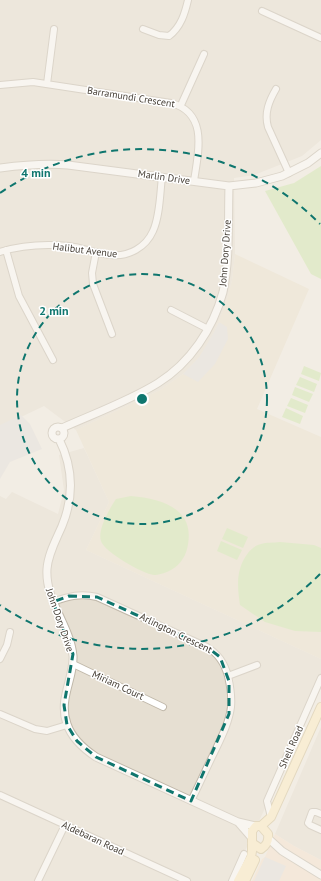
<svg xmlns="http://www.w3.org/2000/svg" width="321" height="881" viewBox="0 0 321 881" font-family="'PT Sans',sans-serif">
<rect width="100%" height="100%" fill="#f2ede4"/>
<path fill="#e6dfd2" d="M0,0H321V140L302,156L254,175L234,178L235,254L232,280L225,307L214,332L199,357L183,374L160,390L76,430L44,406L2,426L0,430Z
M84,448L109,502L86,550L321,659V688L231,881H0V496L6,499L12,492L58,514L64,490L59,455Z
M321,727V860L294,846L275,834Z"/>
<path fill="#f5e3cf" d="M275,834L294,846L321,860V881H252L262,859L265,857Z"/>
<path fill="#ebe2ce" d="M235,254L309,289L257,409L321,437V659L86,550L109,502L76,430L160,390L183,374L198,357L214,332L225,306L232,280Z"/>
<path fill="#cfe7ad" d="M321,166V279L311,274L265,191L294,183Z
M304,366L321,373L319,381L301,374Z
M300,377L317,384L314,392L296,385Z
M295,387L313,394L309,402L292,395Z
M291,398L308,405L305,413L287,406Z
M286,408L303,416L300,424L282,417Z
M131,496C163,499 197,509 187,549C185,558 178,567 169,571C165,573 158,575 154,575C143,574 104,552 101,541C97,530 110,508 116,499Z
M227,528L248,537L243,548L222,539Z
M221,541L242,550L237,560L217,551Z
M280,542L314,545L321,548V632L295,631L265,622L240,605C237,585 236,569 248,553C251,549 256,545 261,544C266,542 274,543 280,542Z"/>
<path fill="#e3e0dd" d="M219,322L227,327L228,339L215,364L198,382L183,374L199,357L214,332Z
M21,415L30,424L42,449L10,462L0,479V425Z
M265,857L286,866L279,881H254Z"/>
<g fill="none" stroke-linecap="round" stroke-linejoin="round">
<g stroke="#c0b8aa" stroke-width="8">
<path id="minor" d="M262,11L321,38
M143,29L159,35L169,36C181,27 185,13 188,0
M47,84L54,29
M0,85L33,82L171,103C209,113 198,153 194,181
M276,89C269,101 264,113 268,127L289,173
M181,105L204,54
M6,250L19,296L53,360
M0,252C22,245 47,244 69,246C84,248 97,254 111,255C129,257 146,247 153,231C160,216 160,193 162,177
M96,252L92,273L93,284L112,334
M171,310L208,329
M53,602C69,596 81,593 97,597L207,647C218,654 224,662 228,676C230,685 232,697 231,707C229,723 221,738 214,753C206,769 199,785 191,801
M0,659L7,645L10,632
M73,664L163,707
M228,676L257,665
M0,714L35,729L47,731L67,725
M0,795L187,881
M321,814L316,812H312L308,823L310,825L321,830
M271,817L267,801L321,678
M38,881L65,825
M232,881L244,854"/>
</g>
<g stroke="#c0b8aa" stroke-width="9">
<path id="tertiary" d="M0,168C23,165 45,163 68,165L229,186L256,183L282,176L308,163L321,153
M52 433a6 6 0 1 1 12 0a6 6 0 1 1-12 0Z
M62,428C93,414 129,401 158,383C190,363 213,329 223,292C230,261 228,218 229,186
M59,439C73,467 74,497 62,526C56,540 48,554 47,569C45,601 70,625 73,656C74,679 58,699 67,724C72,739 84,749 96,757L238,822L256,826
M238,822L251,837
M269,839L282,851L321,875"/>
</g>
<g stroke="#d2c094" stroke-width="10">
<path id="secondary" d="M261,826L271,817L321,707
M238,881L251,857L252,851V831L256,826H261L268,834C269,841 267,845 261,849L252,843
M245,881L255,860"/>
</g>
<use href="#minor" stroke="#fff" stroke-width="6"/>
<use href="#tertiary" stroke="#fff" stroke-width="7"/>
<use href="#secondary" stroke="#feeec2" stroke-width="8"/>
</g>
<path d="M0 0H321V881H0ZM69,596L97,597L207,647L220,657L229,681V714L191,801L96,757L77,741L67,725L64,705L73,654L53,602Z" fill="#f2ede4" fill-opacity=".55" fill-rule="evenodd"/>
<path fill="none" stroke="#0f766e" stroke-width="3" stroke-dasharray="8 5" stroke-linejoin="round" d="M69,596L97,597L207,647L220,657L229,681V714L191,801L96,757L77,741L67,725L64,705L73,654L53,602Z"/>
<g fill="none" stroke="#0f766e" stroke-width="2" stroke-dasharray="7 5">
<circle cx="142" cy="399" r="125"/>
<path d="M320 574A250 250 0 0 1 0 605M0 193A250 250 0 0 1 320 224"/>
</g>
<g text-anchor="middle" dominant-baseline="central" stroke-width="3" stroke-linejoin="round" paint-order="stroke">
<g font-size="10" fill="#443d34" stroke="#fff">
<text transform="translate(131 97) rotate(9)">Barramundi Crescent</text>
<text transform="translate(164 177) rotate(8)">Marlin Drive</text>
<text transform="translate(85 250) rotate(7)">Halibut Avenue</text>
<text transform="translate(225 253) rotate(-86)">John Dory Drive</text>
<text transform="translate(60 620) rotate(71)">John Dory Drive</text>
<text transform="translate(176 633) rotate(26)">Arlington Crescent</text>
<text transform="translate(118 685) rotate(25)">Miriam Court</text>
<text transform="translate(291 747) rotate(-66)">Shell Road</text>
<text transform="translate(93 838) rotate(25)">Aldebaran Road</text>
</g>
</g>
<circle cx="142" cy="399" r="6" fill="#0f766e" stroke="#fff" stroke-width="2"/>
<g font-size="12" text-anchor="middle" font-weight="bold" fill="#0f766e" stroke="#fff" stroke-width="3" stroke-linejoin="round" paint-order="stroke">
<text x="36" y="177">4 min</text>
<text x="54" y="315">2 min</text>
</g>
</svg>
